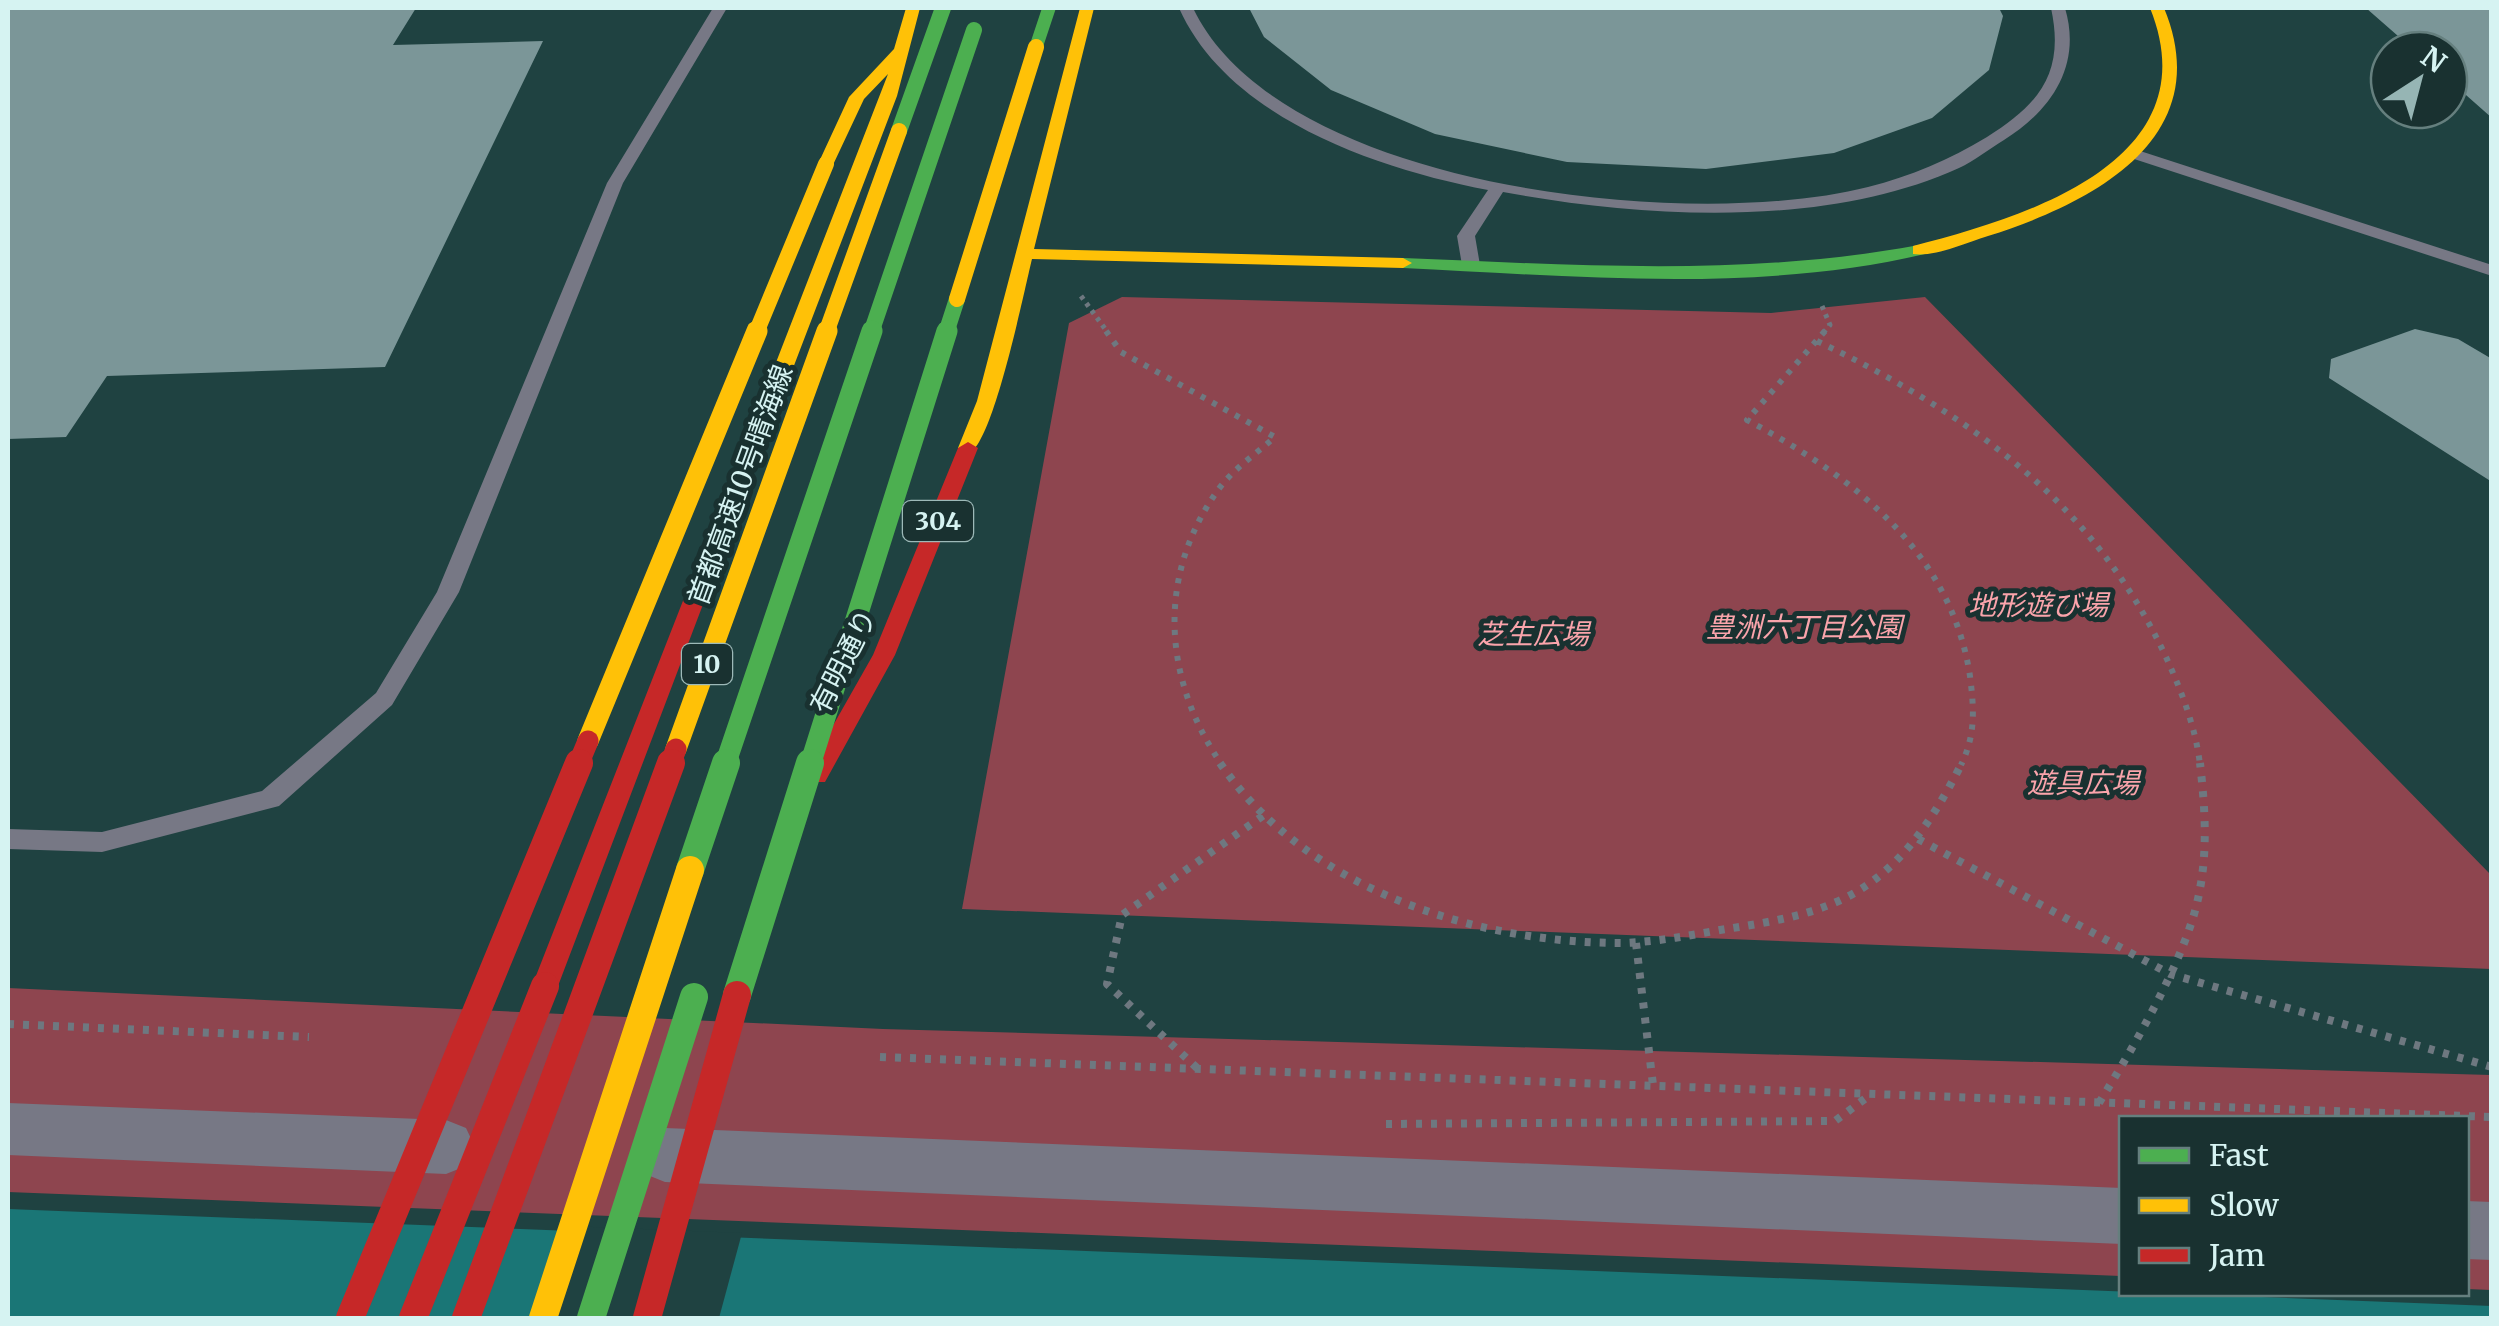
<svg xmlns="http://www.w3.org/2000/svg" width="2499" height="1326" viewBox="0 0 2499 1326" font-family="Merriweather,'Noto Sans JP',serif">
<rect width="100%" height="100%" fill="#1f4241"/>
<path fill="#8e454f" d="M1122,297L1771,313L1925,297L2491,875V969L962,909L1069,323Z
M8,988L883,1029L2491,1075V1290L2467,1289L2466,1118H2122L2121,1276L8,1192Z"/>
<path fill="#1a7676" d="M8,1209L2492,1306L2491,1318H8Z"/>
<path fill="#1f4241" d="M568,1226L742,1233L719,1318H538Z"/>
<path fill="#7b9698" d="M8,8H416L393,45L543,41L385,367L107,376L66,437L8,439Z
M1249,8H1999L2003,16L1989,70L1932,118L1834,153L1706,169L1567,162L1435,134L1331,90L1264,37Z
M2366,8H2492V118L2449,80V50H2414Z
M2415,329L2458,339L2492,359V482L2329,378L2331,359Z"/>
<g fill="none" stroke-linecap="round" stroke-linejoin="round">
<path stroke="#6e7880" stroke-width="5" stroke-dasharray="4 5" stroke-linecap="butt" d="M1081,296L1108,333
M1822,306L1830,325L1823,333"/>
<path stroke="#6e7880" stroke-width="6" stroke-dasharray="5 8" stroke-linecap="butt" d="M1106,331L1121,352L1275,437C1256,454 1233,469 1218,490C1156,576 1163,680 1222,765
M1825,331L1747,420C1852,476 1951,551 1970,676C1974,709 1976,734 1961,765
M1817,341C1967,413 2093,501 2166,657C2181,690 2196,728 2200,765"/>
<path stroke="#6e7880" stroke-width="8" stroke-dasharray="6 9" stroke-linecap="butt" d="M1220,763C1306,889 1475,943 1621,943C1655,942 1687,936 1720,930C1771,922 1827,914 1870,883C1912,853 1939,808 1962,763
M1918,839L2170,974L2492,1067
M1636,943L1653,1085
M8,1024L309,1037
M880,1057L2492,1117
M1197,1068L1107,984L1122,915L1264,815
M2099,1103C2133,1048 2187,957 2199,894C2208,850 2205,807 2200,763
M1386,1124L1835,1121L1870,1095"/>
<path fill="#777885" fill-rule="evenodd" d="M713,8H727L623,183L459,592L392,705L279,806L102,852L8,849V829L102,832L262,791L376,693L437,592L607,183Z
M1179,8H1193C1280,190 1693,232 1868,187C1911,176 1949,160 1987,137C2040,104 2065,72 2051,8H2065C2082,65 2052,110 2004,140C1989,149 1974,161 1959,168C1825,229 1643,218 1503,192L1475,236L1480,265L1471,270L1462,265L1457,236L1488,190C1377,169 1228,118 1179,8Z
M2134,149L2492,265V276L2128,157L2126,154Z"/>
<path fill="#777885" fill-rule="evenodd" d="M8,1103L446,1120L466,1128L475,1147L466,1166L446,1174L8,1155Z
M665,1128L2122,1188V1244L665,1182L645,1174L636,1155L645,1136Z
M2466,1201L2492,1202V1260L2466,1259Z"/>
<path fill="#4caf50" fill-rule="evenodd" d="M1042,8H1056L1043,47L1036,51L1029,47Z
M1919,245L1925,246V254C1754,294 1576,276 1403,268L1394,263L1403,258C1577,265 1747,277 1919,245Z"/>
<path fill="#ffc107" fill-rule="evenodd" d="M906,8H920L897,96L748,486L738,493L731,491L728,486L888,74L864,99L832,167L818,164L849,97L894,49Z
M1080,8H1094L1034,249L1403,258L1412,263L1403,268L1032,259C1024,291 993,446 968,454L958,448L977,401Z
M2150,8H2164C2218,138 2093,203 1988,236C1966,243 1935,257 1913,254V246C2026,217 2212,161 2150,8Z"/>
<path fill="#c62828" fill-rule="evenodd" d="M968,442L978,448L895,655L825,782H809L805,775L873,655L958,448Z
M738,479L748,486L558,986L554,994L545,998L536,994L532,986L728,486Z"/>
<path stroke="#4caf50" stroke-width="16" d="M899,131L943,8
M871,333L974,30
M946,333L957,299"/>
<path stroke="#4caf50" stroke-width="21" d="M725,765L872,331
M810,765L947,331"/>
<path stroke="#4caf50" stroke-width="28" d="M690,870L726,763
M737,995L810,763
M591,1318L694,997"/>
<path stroke="#ffc107" stroke-width="16" d="M957,299L1036,47
M756,333L826,164
M826,333L899,131"/>
<path stroke="#ffc107" stroke-width="21" d="M588,741L757,331
M676,749L827,331"/>
<path stroke="#ffc107" stroke-width="28" d="M543,1318L690,870"/>
<path stroke="#c62828" stroke-width="21" d="M578,765L588,741
M670,765L676,749"/>
<path stroke="#c62828" stroke-width="28" d="M350,1318L579,763
M413,1318L545,986
M466,1318L671,763
M647,1318L737,995"/>
</g>
<g text-anchor="middle" dominant-baseline="central" stroke-width="10" stroke-linejoin="round" paint-order="stroke">
<g fill="#193130" stroke="#9db9b8" stroke-width="2.5">
<rect x="903" y="501" width="70" height="40" rx="8"/>
<rect x="682" y="644" width="50" height="40" rx="8"/>
</g>
<g font-size="25" font-weight="bold" fill="#d6f3f2">
<text x="938" y="521">304</text>
<text x="707" y="664">10</text>
</g>
<g font-size="28" fill="#d6f3f2" stroke="#193130">
<text transform="translate(740 485) rotate(-70)">首都高速10号晴海線</text>
<text transform="translate(843 661) rotate(-63)">有明通り</text>
</g>
<g font-size="28" font-style="italic" fill="#faa4ab" stroke="#193130">
<text x="2038" y="605">地形遊び場</text>
<text x="1804" y="627">豊洲六丁目公園</text>
<text x="1533" y="634">芝生広場</text>
<text x="2083" y="783">遊具広場</text>
</g>
</g>
<rect width="2499" height="1326" fill="none" stroke="#d6f3f2" stroke-width="20"/>
<rect x="2119" y="1116" width="350" height="180" fill="#193130" stroke="#657f7e" stroke-width="2.5"/>
<rect x="2139" y="1148" width="50" height="15" fill="#4caf50" stroke="#657f7e" stroke-width="2.5"/>
<text x="2209" y="1166" font-size="30" fill="#d6f3f2">Fast</text>
<rect x="2139" y="1198" width="50" height="15" fill="#ffc107" stroke="#657f7e" stroke-width="2.5"/>
<text x="2209" y="1216" font-size="30" fill="#d6f3f2">Slow</text>
<rect x="2139" y="1248" width="50" height="15" fill="#c62828" stroke="#657f7e" stroke-width="2.5"/>
<text x="2209" y="1266" font-size="30" fill="#d6f3f2">Jam</text>
<g transform="translate(2419 80) rotate(36)"><circle r="48" fill="#193130" stroke="#657f7e" stroke-width="2.5"/>
<path d="M0-8L18 38L0 25L-18 38Z" fill="#96b5b4"/>
<text y="-15" font-size="28" font-weight="bold" text-anchor="middle" fill="#d6f3f2">N</text>
</g>
</svg>
